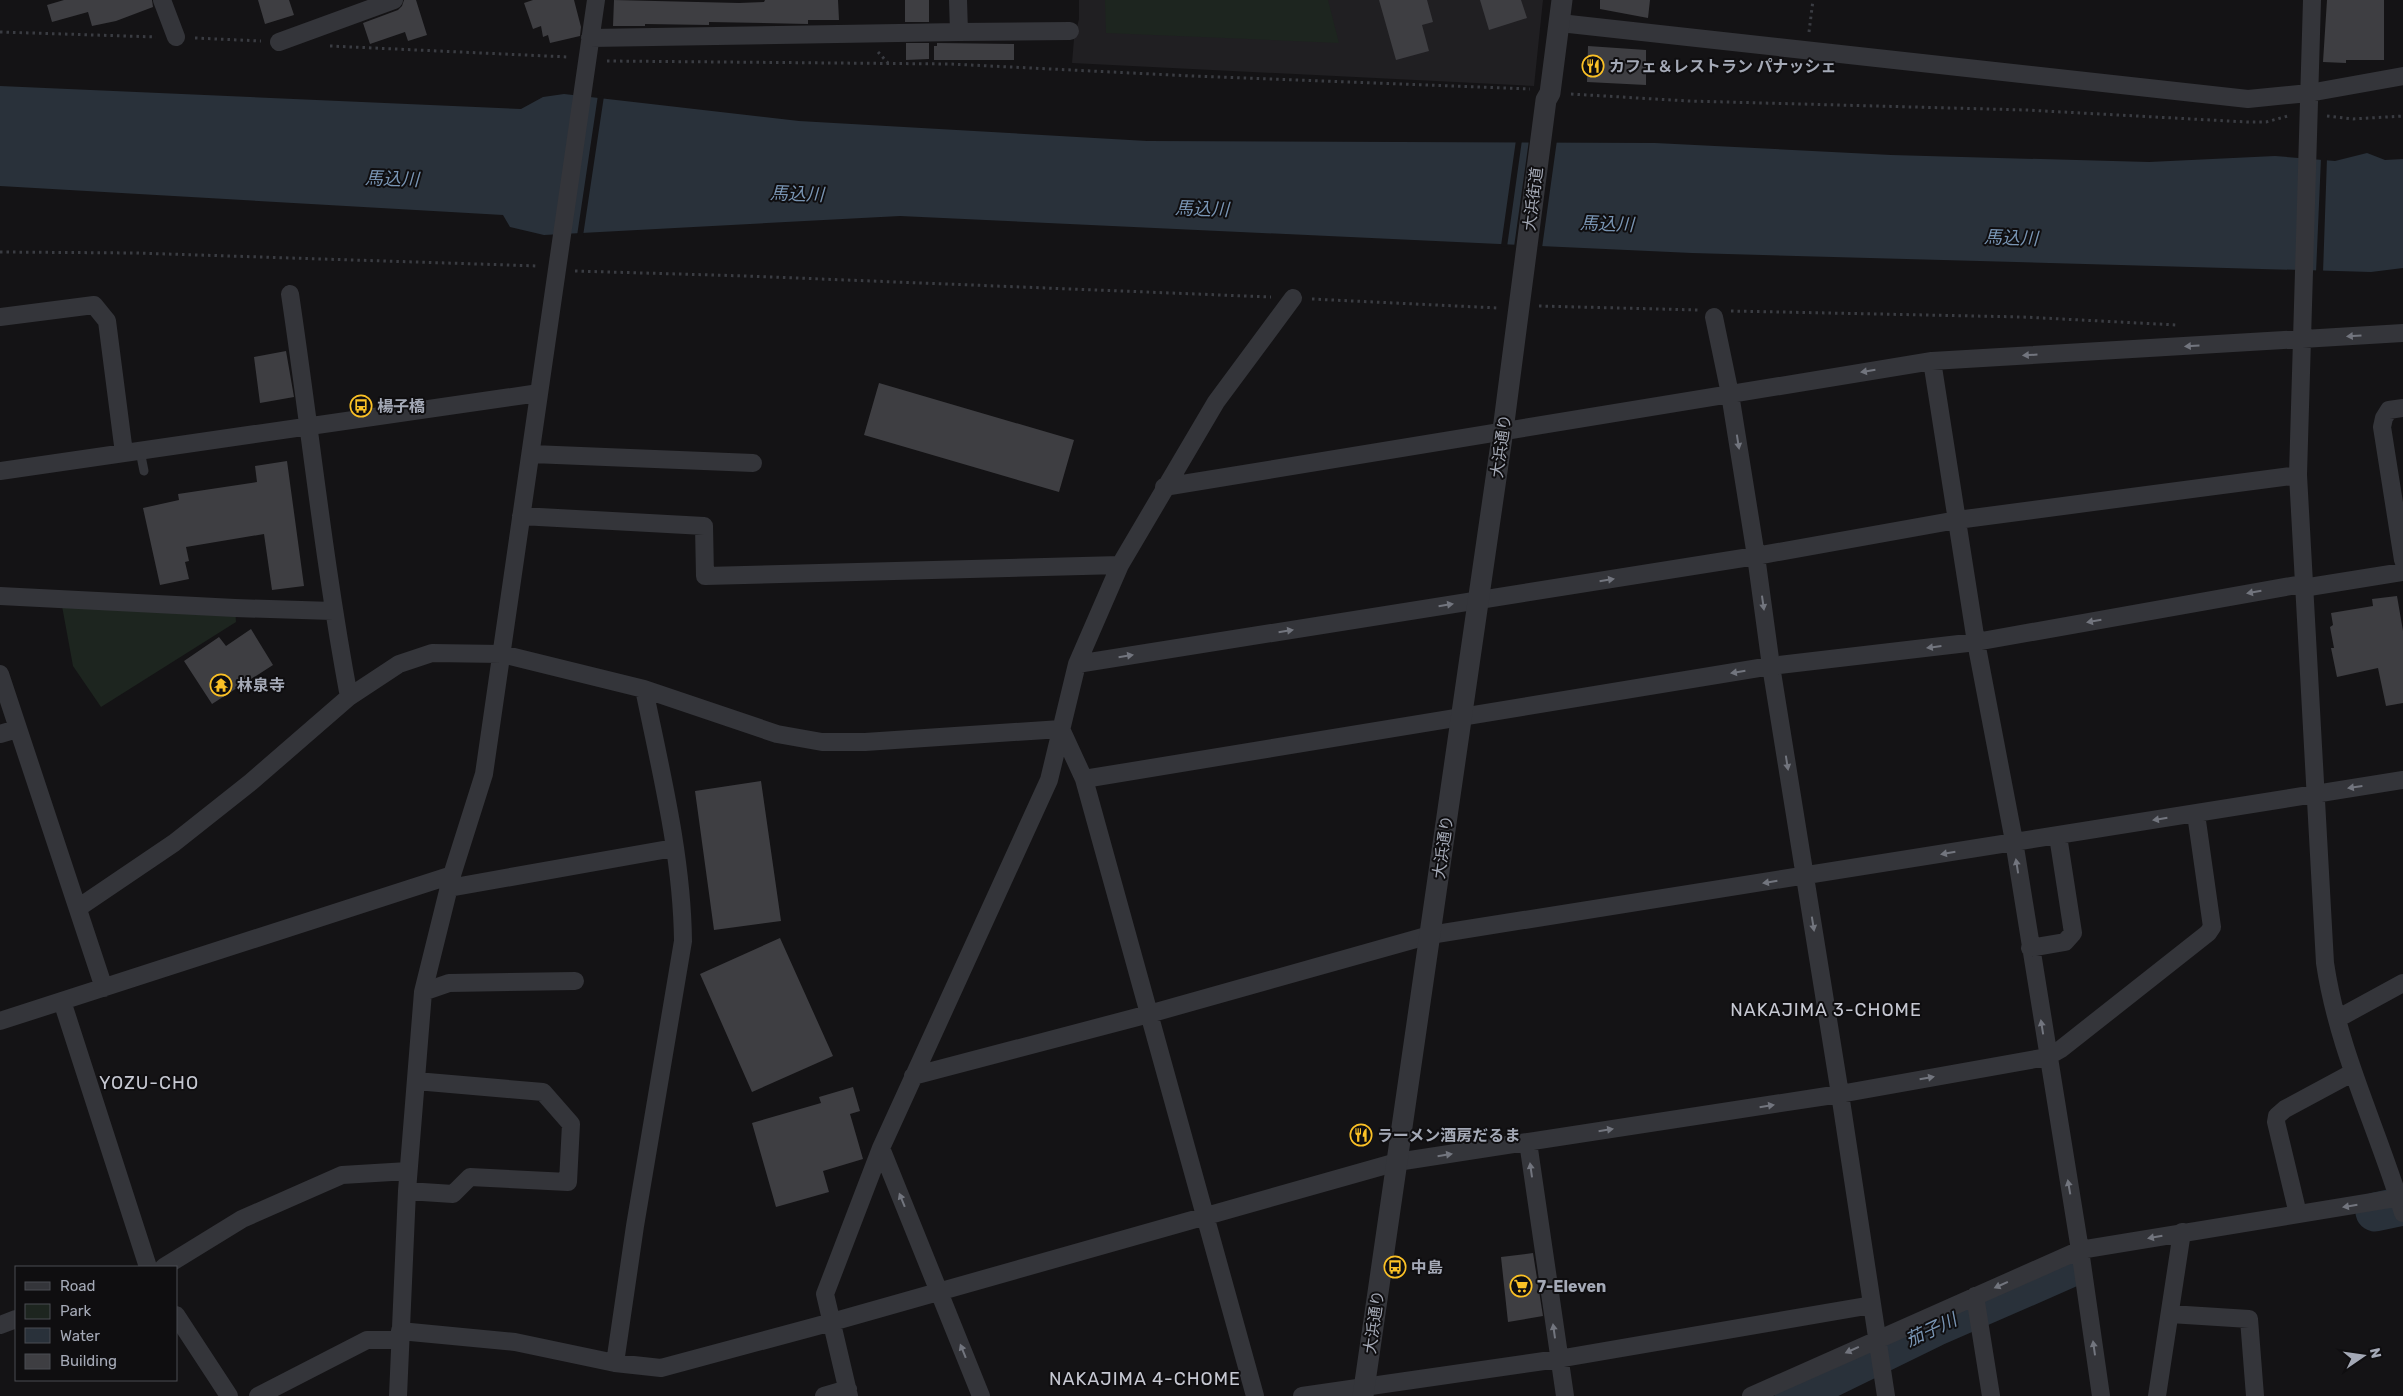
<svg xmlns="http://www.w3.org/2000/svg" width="2403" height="1396" viewBox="0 0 2403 1396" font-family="Rubik,'Noto Sans JP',sans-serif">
<rect width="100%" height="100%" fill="#141315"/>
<path fill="#201f22" d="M1079,0H1543L1534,86L1072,63L1074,39L1079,19Z"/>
<path fill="#1d251f" d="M1105,0H1328L1339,43L1106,33Z
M62,606L235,608L236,622L101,707L73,666Z"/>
<path fill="#29313a" d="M0,86L521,109L543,97L564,94L799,121L1147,141L1655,143L1891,155L2149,162L2275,156L2335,161L2367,153L2385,160L2403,159V268L2371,272L1692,253L900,216L544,235L510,227L503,215L0,186Z"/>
<path fill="#141315" d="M598,95L604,96L583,236H577Z
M1516,140H1522L1507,247L1501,246Z
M1529,140H1557L1542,248L1514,247Z
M2321,158H2327L2323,273H2316Z"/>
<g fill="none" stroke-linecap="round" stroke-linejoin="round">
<path stroke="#29313a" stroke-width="39" d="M2375,1212L2403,1206
M1794,1396L1935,1327L2070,1268"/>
</g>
<path fill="#3e3e42" d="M64,0H152L153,7L116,21L92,26L88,12L52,22L47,5Z
M258,0H289L294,15L265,24Z
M404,0H416L427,35L408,41L405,32L370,44L363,23L398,10L402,6Z
M533,0H574L581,27L580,36L550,43L548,35L543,37L541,26L533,29L524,3Z
M614,0L739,3L764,2L765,0H838L839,20H808V24L709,22V25L645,24V26H613Z
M905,0H929V22H905Z
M1379,0H1427L1433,22L1422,25L1429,51L1396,60Z
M1480,0H1521L1527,18L1489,30Z
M1600,0H1650L1648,18L1600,9Z
M2327,0H2384V60H2346V63L2323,62Z
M906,43H929V59L906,60Z
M937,43L1014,44V60H934V46H937Z
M1588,46L1646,50V85L1587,82Z
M286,351L294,397L260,403L254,357Z
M879,383L1074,440L1059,492L864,435Z
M287,461L304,586L272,590L264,534L186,547L189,561L185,562L189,579L160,585L143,508L179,500L178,494L257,482L255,466Z
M2397,596L2403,631V703L2386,706L2378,668L2337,677L2331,648H2334L2330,627L2333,625L2331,613L2373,606L2372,599Z
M251,629L273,665L212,704L184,661L219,637L226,646Z
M761,781L781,921L714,930L695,791Z
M780,938L833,1056L752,1092L700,974Z
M853,1087L860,1111L850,1114L863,1159L823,1171L829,1192L776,1207L752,1123L821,1103L819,1097Z
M1533,1253L1543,1316L1508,1322L1501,1257Z"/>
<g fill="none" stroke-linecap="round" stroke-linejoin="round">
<path stroke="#3a3c42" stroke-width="3" stroke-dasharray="2.5 4" stroke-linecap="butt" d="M0,32L156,37
M1809,32L1813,0
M195,38L261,41
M330,46L568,57
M878,52L888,63
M607,61L950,64L1192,76L1530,89
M1571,94L1688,101L2026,110L2247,122H2266L2288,116
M2327,116L2353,119L2403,116
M0,252L136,253L539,266
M575,271L746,276L1271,297
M1312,299L1498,308
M1539,306L1698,310
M1731,311L2023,317L2177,325"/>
<path stroke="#34353a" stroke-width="9" d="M140,451L144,471"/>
<path stroke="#34353a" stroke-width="18" d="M162,0L176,37
M2312,0L2298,475L2325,963C2338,1051 2378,1129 2403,1213
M1560,23L2248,99L2309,93L2403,76
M959,32L1070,31
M590,38L959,32L958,0
M279,42L394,0
M290,294C310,428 324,564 349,697
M0,317L94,305L107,321L124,453
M1714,317L1730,394L1756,556L1771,666L1840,1094L1886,1396
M1932,361L1976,642L2014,841L2080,1250L2101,1396
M2403,408L2389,410L2384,418L2382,427L2403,560
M532,454L753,463
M0,471L539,393
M1164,487L1932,361L2403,333
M521,516L704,526L705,576L1120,565
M2303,588L2403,572
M0,596L235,608L333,611
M1077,664L1756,556L1957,520L2298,475
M0,674L104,988
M1061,729L1084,779L1255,1396
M0,734L17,729
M1084,779L1771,666L1976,642L2302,584
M449,888L674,848
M78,908L174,843L251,782L349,697L399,664L432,653L502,654L644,689L777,734L822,742H865L1061,729
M2030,948L2065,942L2073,933L2058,836
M423,992L449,983L575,981
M62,1001L148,1267
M2337,1019L2403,983
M0,1021L452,875
M913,1076L1149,1014L1430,935L2403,780
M1528,1142L1565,1396
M881,1148L981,1396
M407,1191L453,1194L470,1177L568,1182L571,1124L543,1092L416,1081
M2298,1214L2276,1122L2277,1116L2285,1109L2352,1073
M164,1267L242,1219L342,1175L408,1171
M1975,1296L1991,1396
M2170,1314L2249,1319L2255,1396
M176,1315L229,1396
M0,1325L16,1319
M400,1331L515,1342L615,1363L661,1368L832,1322L1397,1162L1840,1094L2047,1057L2061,1049L2208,933L2212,927L2196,814
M615,1363L635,1226L683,941C682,856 661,772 644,689
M258,1396L367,1340H400
M398,1396L407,1191L423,992L452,875L484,774L596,0
M824,1396L848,1389
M849,1396L825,1294L881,1148L1049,780L1077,664L1120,565L1216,402L1293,298
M1302,1396L1558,1359L1872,1305
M1751,1396L2080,1250L2403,1197
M2157,1396L2182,1232"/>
<path stroke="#34353a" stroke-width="21" d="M1363,1396L1503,430L1546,100L1550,93L1562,0"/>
</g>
<defs><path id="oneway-solid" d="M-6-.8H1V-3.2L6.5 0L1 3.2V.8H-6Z" transform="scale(1.25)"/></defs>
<g fill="#72757e">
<use href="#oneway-solid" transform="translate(2354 336) rotate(176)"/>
<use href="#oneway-solid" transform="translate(2192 346) rotate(177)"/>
<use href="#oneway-solid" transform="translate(2030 355) rotate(177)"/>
<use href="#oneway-solid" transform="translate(1868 371) rotate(171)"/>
<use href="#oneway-solid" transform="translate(1738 442) rotate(81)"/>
<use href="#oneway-solid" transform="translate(1607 580) rotate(-9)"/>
<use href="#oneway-solid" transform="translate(2254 592) rotate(170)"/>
<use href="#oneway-solid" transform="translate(1763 603) rotate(82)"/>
<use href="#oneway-solid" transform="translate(1446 605) rotate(-9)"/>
<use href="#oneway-solid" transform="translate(2094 621) rotate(170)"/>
<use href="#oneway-solid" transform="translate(1286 631) rotate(-9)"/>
<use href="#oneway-solid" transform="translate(1934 647) rotate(173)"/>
<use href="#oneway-solid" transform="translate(1126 656) rotate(-9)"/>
<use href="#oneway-solid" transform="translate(1738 672) rotate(171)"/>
<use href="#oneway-solid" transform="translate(1787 763) rotate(81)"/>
<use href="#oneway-solid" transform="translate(2355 787) rotate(172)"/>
<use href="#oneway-solid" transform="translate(2160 819) rotate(171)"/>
<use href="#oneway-solid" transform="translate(1948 853) rotate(170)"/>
<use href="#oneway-solid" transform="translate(2017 866) rotate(-99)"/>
<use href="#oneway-solid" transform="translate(1770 882) rotate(171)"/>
<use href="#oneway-solid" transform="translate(1813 924) rotate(81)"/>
<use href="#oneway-solid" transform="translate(2042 1027) rotate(-99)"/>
<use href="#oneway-solid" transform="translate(1927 1078) rotate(-10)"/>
<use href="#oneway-solid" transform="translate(1767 1106) rotate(-9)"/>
<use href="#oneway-solid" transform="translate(1606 1130) rotate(-9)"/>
<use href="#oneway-solid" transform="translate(1445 1155) rotate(-9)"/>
<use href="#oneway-solid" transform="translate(1531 1170) rotate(-98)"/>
<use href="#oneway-solid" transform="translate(2069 1187) rotate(-100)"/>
<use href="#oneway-solid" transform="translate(902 1200) rotate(-112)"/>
<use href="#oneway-solid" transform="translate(2350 1206) rotate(171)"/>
<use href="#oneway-solid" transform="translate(2155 1237) rotate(170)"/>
<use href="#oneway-solid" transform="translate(2001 1285) rotate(156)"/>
<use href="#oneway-solid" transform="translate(1554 1331) rotate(-98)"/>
<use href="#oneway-solid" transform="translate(2094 1348) rotate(-98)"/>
<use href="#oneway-solid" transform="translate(1852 1350) rotate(156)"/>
<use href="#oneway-solid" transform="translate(963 1351) rotate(-112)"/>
</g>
<defs>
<g id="restaurant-ring" transform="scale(1.125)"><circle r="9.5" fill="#0f0e10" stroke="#fbc126" stroke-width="1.5"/><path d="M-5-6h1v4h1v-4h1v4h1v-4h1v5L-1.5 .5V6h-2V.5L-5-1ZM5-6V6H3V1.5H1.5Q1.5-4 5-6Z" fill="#fbc126"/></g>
<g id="bus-ring" transform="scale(1.125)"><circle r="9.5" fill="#0f0e10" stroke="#fbc126" stroke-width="1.5"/><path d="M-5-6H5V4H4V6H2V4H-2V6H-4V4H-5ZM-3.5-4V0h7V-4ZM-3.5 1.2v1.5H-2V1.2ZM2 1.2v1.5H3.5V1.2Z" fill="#fbc126"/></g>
<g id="temple-ring" transform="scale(1.125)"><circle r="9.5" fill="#0f0e10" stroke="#fbc126" stroke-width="1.5"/><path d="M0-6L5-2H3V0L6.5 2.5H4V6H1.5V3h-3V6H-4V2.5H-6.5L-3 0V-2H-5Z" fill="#fbc126"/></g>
<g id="supermarket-ring" transform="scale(1.125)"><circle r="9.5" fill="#0f0e10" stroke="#fbc126" stroke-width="1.5"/><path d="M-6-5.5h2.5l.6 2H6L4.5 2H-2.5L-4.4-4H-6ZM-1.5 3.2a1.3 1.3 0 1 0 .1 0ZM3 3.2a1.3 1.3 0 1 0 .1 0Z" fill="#fbc126"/></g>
</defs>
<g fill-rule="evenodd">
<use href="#restaurant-ring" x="1593" y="66"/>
<use href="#bus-ring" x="361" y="406"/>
<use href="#temple-ring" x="221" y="685"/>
<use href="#restaurant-ring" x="1361" y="1135"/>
<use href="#bus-ring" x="1395" y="1267"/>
<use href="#supermarket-ring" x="1521" y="1286"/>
</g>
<g text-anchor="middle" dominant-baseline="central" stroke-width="4" stroke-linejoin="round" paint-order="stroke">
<g font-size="16" font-weight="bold" fill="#a4a9b6" stroke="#0f0e10" text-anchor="start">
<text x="1609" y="66">カフェ＆レストラン パナッシェ</text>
<text x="377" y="406">楊子橋</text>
<text x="237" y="685">林泉寺</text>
<text x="1377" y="1135">ラーメン酒房だるま</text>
<text x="1411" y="1267">中島</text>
<text x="1537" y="1286">7-Eleven</text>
</g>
<g font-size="16" fill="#a4a9b6" stroke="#0f0e10">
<text transform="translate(1533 199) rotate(-83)">大浜街道</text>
<text transform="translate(1501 446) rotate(-82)">大浜通り</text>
<text transform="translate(1443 847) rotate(-82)">大浜通り</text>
<text transform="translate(1374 1322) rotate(-82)">大浜通り</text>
</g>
<g font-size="18" font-style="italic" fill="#7995b4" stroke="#0f0e10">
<text transform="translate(392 179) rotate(2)">馬込川</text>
<text transform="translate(797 194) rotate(2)">馬込川</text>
<text transform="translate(1202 209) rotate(2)">馬込川</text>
<text transform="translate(1607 224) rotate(2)">馬込川</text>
<text transform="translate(2011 238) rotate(2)">馬込川</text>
<text transform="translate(1931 1330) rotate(-25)">茄子川</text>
</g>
<g font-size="18" letter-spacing="1" fill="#c6c8d2" stroke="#0f0e10">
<text x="1826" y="1010">NAKAJIMA 3-CHOME</text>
<text x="149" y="1083">YOZU-CHO</text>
<text x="1145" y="1379">NAKAJIMA 4-CHOME</text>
</g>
</g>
<rect x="15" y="1266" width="162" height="115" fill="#0f0e10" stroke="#4b4c52"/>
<rect x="25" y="1282" width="25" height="8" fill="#34353a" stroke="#4b4c52"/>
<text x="60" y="1291" font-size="15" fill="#a4a9b6">Road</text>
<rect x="25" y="1304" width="25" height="15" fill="#1d251f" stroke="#4b4c52"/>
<text x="60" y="1316" font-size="15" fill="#a4a9b6">Park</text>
<rect x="25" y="1328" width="25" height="15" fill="#29313a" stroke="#4b4c52"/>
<text x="60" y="1341" font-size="15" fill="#a4a9b6">Water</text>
<rect x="25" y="1354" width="25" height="15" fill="#3e3e42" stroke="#4b4c52"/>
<text x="60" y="1366" font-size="15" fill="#a4a9b6">Building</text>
<g transform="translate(2363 1356) rotate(77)" stroke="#0f0e10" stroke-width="4" paint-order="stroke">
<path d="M0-4L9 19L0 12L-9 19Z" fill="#a4a9b6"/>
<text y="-8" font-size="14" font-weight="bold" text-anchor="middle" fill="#a4a9b6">N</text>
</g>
</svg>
